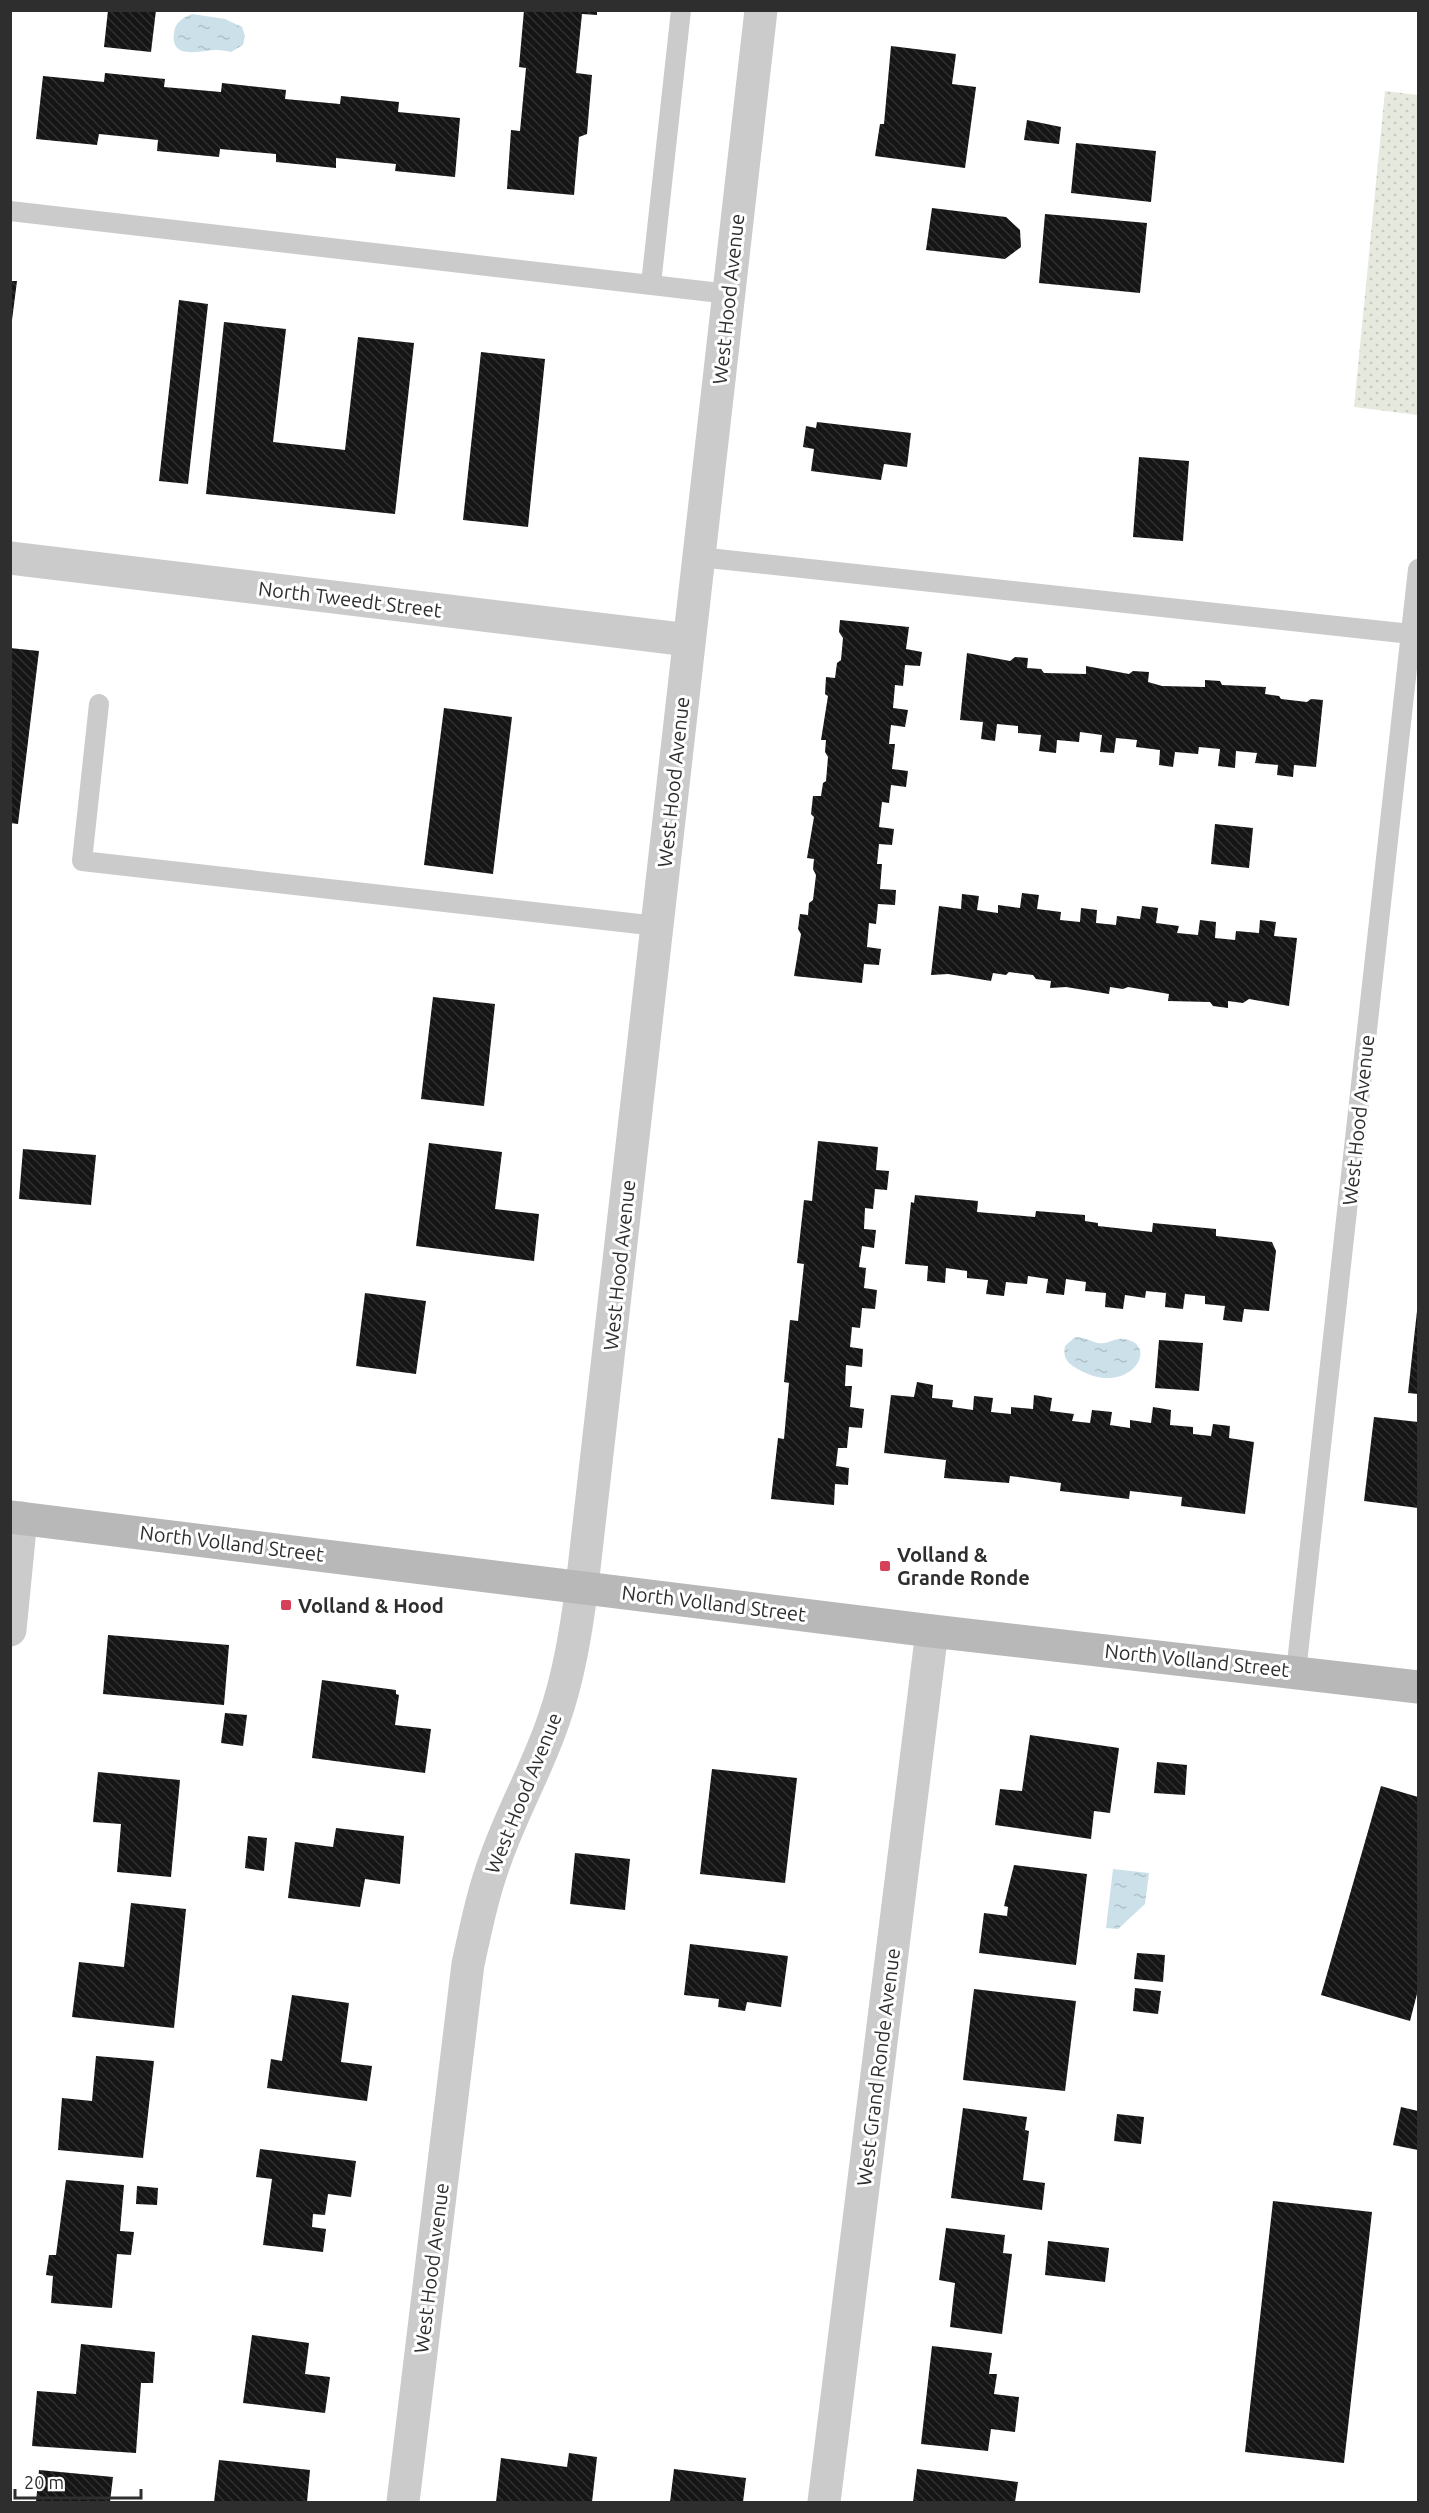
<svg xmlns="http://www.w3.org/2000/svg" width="1429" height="2513" viewBox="0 0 1429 2513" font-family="Ubuntu,sans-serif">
<defs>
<pattern id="grass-dots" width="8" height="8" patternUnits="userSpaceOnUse" patternTransform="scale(1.5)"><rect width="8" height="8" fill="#e6eade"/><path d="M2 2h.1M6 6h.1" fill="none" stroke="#c6c9bf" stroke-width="1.8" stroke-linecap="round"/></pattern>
<pattern id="water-ripples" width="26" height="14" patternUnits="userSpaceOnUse" patternTransform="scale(1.5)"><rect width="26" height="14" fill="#cbe0e9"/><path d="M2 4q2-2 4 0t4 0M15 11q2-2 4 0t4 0" fill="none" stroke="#afc0c8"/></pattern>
<pattern id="building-back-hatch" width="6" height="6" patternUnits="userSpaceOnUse" patternTransform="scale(1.5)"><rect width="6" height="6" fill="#151515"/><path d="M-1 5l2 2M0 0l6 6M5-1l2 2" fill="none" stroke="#2f2f2f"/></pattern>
</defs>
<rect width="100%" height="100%" fill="#fff"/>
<path fill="url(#grass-dots)" d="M1385,91L1418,95V415L1354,407Z"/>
<path fill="url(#water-ripples)" d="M192,14L225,19L242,27L245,36L243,45L231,52C227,51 222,50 217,50C202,50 170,61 174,33C175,22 183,18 192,14Z
M1075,1337C1084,1337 1090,1341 1098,1343C1107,1345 1115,1337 1125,1339C1162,1346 1127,1400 1076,1368C1066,1362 1063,1357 1065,1346Z
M1113,1869L1149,1873L1145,1904L1118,1929L1106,1928Z"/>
<path fill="url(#building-back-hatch)" d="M108,10H156L151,52L104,47Z
M524,10H597V15L582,14L576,73L592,75L587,134L579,137L574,195L507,189L511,130L520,131L526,68L519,67Z
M891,46L956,54L952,84L976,87L965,168L875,156L880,124H884Z
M105,73L165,79L164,87L221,92L222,83L286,90L285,99L340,104L341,96L399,102L398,112L460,118L455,177L395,171L396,164L336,158V168L276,162V154L220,149L219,157L157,151L158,140L99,134L97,145L36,139L43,76L104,82Z
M1027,120L1061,127L1059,144L1024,140Z
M1076,143L1156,151L1151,202L1071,193Z
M932,208L1006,217L1020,230L1021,247L1005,259L926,250Z
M1045,214L1147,223L1140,293L1039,283Z
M10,281H17L12,320H10Z
M179,300L208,304L188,484L159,481Z
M224,322L286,329L273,442L345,450L358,337L414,343L395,514L206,494Z
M481,352L545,359L528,527L463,520Z
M817,422L911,433L907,467L884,464L881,480L811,471L814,449L803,447L806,426L816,428Z
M1139,457L1189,461L1183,541L1133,537Z
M840,620L909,627L906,649L922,652L920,666L905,665L903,686L895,685L893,708L908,710L905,727L891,725L889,744H895L892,769L908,771L906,787L891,785L889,803L882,802L879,827L894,829L892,845L879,844L877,864H882L880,889L896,890L895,905L878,904L876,924L869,923L867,947L881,949L879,965L864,964L862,983L794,976L801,934L798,929L800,914L808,915L809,903L813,900L816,875L813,869L814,859L807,858L814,817L811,814L813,796H821L823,783L826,781L828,757L825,752L826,740H821L828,696L825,694L826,677L835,678L837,663L841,660L843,638L839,632Z
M10,648L39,651L18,824L10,823Z
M967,653L1010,661L1015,657L1028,658L1027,668L1041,669L1044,673L1086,674V666L1129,674L1133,671L1149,672L1148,682L1162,686L1205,687V680L1220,681L1222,685L1266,687L1265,694L1279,696L1281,699L1307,702L1311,699L1323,700L1316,767L1294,765L1293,777L1277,775L1278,765L1255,763L1257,753L1236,751L1235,768L1218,766L1220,749L1199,747L1198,754L1175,752L1173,767L1159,765L1160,750L1136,747L1137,740L1116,738L1114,753L1100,752L1102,735L1080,732L1079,742L1057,740L1056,753L1039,751L1041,735L1018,733V726L997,724L995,741L981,739L983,722L960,720Z
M444,708L512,717L493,874L424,865Z
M1215,824L1253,828L1249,868L1211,864Z
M1022,893L1039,895L1037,909L1061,912L1060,920L1080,922L1081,908L1097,910L1096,923L1116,925L1117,916L1140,919L1142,906L1158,908L1156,923L1179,926L1177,933L1198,935L1200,920L1216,922L1215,938L1235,940L1236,931L1259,933L1260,920L1276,922L1274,936L1297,938L1289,1006L1249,999L1243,1003L1228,1001V1008L1213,1006L1210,1002L1168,1001L1169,994L1128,987L1123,989L1110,987L1109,994L1066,987L1050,988L1051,981L1036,979L1033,975L1009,972L1006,975L993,973L991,981L948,974L931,975L939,906L961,909L962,894L979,896L977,910L998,913V905L1020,908Z
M433,997L495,1004L484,1106L421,1099Z
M818,1141L878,1147L876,1170L889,1171L887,1190L875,1189L873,1209L865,1208L864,1229L876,1230L874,1248L862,1246L859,1267L866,1268L864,1288L877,1290L875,1309L862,1308L860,1328L852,1327L850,1347L863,1349L862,1367L846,1365L845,1386H852L850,1407L864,1409L862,1428L849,1427L847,1448H838L836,1466L849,1468L848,1485L835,1484L834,1505L771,1499L778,1438L784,1439L789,1383L784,1382L790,1320L798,1321L804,1264L797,1263L804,1200L812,1201Z
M429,1143L502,1152L495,1209L539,1214L534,1261L416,1246Z
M23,1149L96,1155L91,1205L19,1199Z
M915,1195L978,1201L977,1212L1035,1217L1036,1211L1085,1215V1221L1098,1223V1226L1152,1232L1153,1223L1216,1229V1236L1272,1242L1276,1251L1269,1311L1244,1309L1242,1322L1223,1320L1225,1306L1205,1304V1296L1185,1294L1183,1309L1165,1307L1166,1293L1146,1291L1145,1298L1125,1295L1123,1309L1105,1307L1106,1293L1085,1291L1086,1282L1066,1279L1064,1295L1046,1293L1048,1279L1028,1276L1027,1284L1006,1282L1004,1296L986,1294L988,1280L967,1278V1271L946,1268L945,1283L927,1281L928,1266L905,1264L911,1202L914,1203Z
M365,1293L426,1301L416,1374L356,1366Z
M1417,1311H1418V1394L1408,1393Z
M1159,1340L1203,1343L1199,1391L1155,1388Z
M917,1382L933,1385L932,1398L953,1400L952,1407L973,1410L974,1396L993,1398L991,1412L1011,1414V1407L1033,1409L1034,1395L1052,1398L1050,1411L1074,1414L1072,1421L1090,1423L1092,1410L1112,1412L1110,1425L1130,1428V1420L1151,1423L1153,1407L1171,1410L1170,1425L1193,1427V1434L1211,1436L1213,1424L1230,1426L1229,1438L1254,1442L1245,1514L1181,1506L1182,1497L1130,1491L1129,1499L1060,1491L1061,1483L1010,1476L1009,1483L944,1478L946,1460L884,1453L891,1395L914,1397Z
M1374,1417L1418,1422V1508L1364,1501Z
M108,1635L229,1645L224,1705L103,1694Z
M322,1680L396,1690V1694L399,1695L395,1725L431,1729L425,1773L312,1758Z
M225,1713L247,1715L243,1746L221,1743Z
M1030,1735L1119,1748L1110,1813L1094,1811L1091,1839L995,1825L1000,1789L1022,1791Z
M1157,1762L1187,1765L1185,1795L1154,1793Z
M712,1769L797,1778L785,1883L700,1874Z
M98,1772L180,1780L171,1877L117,1872L121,1824L93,1822Z
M1381,1786L1418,1797V1990L1410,2021L1321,1995Z
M336,1828L404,1836L400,1884L365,1879L360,1907L288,1898L295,1842L333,1847Z
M248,1836L267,1838L264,1871L245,1868Z
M575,1853L630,1859L625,1910L570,1904Z
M1014,1865L1087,1874L1076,1965L979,1953L984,1913L1007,1916L1008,1907L1004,1906Z
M131,1903L186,1909L174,2028L72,2017L79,1962L124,1967Z
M690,1944L788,1956L781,2007L747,2002L745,2011L718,2007L719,1999L684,1995Z
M1137,1953L1165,1955L1163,1982L1134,1979Z
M1135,1988L1161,1991L1158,2014L1133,2011Z
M974,1989L1076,2001L1065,2091L963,2080Z
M292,1995L349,2003L341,2062L372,2066L367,2101L267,2088L271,2059L282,2061Z
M96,2056L154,2061L143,2158L58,2150L62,2098L92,2101Z
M1401,2107L1418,2111V2150L1393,2145Z
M963,2108L1027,2117L1025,2130L1029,2131L1023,2180L1045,2183L1042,2210L951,2198Z
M1117,2114L1144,2117L1141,2144L1114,2141Z
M260,2149L356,2161L351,2197L328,2194L325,2215L313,2214L312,2227L326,2229L323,2252L263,2245L272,2179L256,2177Z
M66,2180L124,2185L120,2231L134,2232L131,2255L117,2254L112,2308L51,2303L53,2276L46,2275L49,2255H56Z
M137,2186L158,2188L157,2205L136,2204Z
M1273,2201L1372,2212L1344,2463L1245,2452Z
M946,2228L1005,2235L1003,2253L1012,2254L1002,2334L950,2327L955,2283L939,2280Z
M1048,2241L1109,2248L1105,2282L1045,2275Z
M252,2335L309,2343L305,2374L330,2377L325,2413L243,2403Z
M81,2344L155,2352L153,2383H141L136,2453L32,2446L37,2391L76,2394Z
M932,2346L992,2353L989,2374H997L994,2394L1019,2397L1015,2432L991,2429L988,2451L921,2444Z
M569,2453L597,2457L592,2502H496L501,2458L567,2467Z
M219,2460L310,2470L307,2502H214Z
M674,2469L746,2478L743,2502H670Z
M917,2469L1018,2482L1015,2502H913Z
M39,2470L113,2477L110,2502H36Z"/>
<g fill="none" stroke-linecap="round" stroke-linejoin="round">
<path stroke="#cbcbcb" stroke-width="20" d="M10,211L729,294
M651,284L681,10
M699,557L1411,634
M99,704L82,861L657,926
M1296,1672L1418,569"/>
<path stroke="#cbcbcb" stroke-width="33" d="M10,558L689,640
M10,1630L21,1518
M403,2502L468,1964C476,1928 483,1892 496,1858C513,1810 538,1767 554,1719C569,1676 576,1631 582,1586
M824,2502L932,1631"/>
<path stroke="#cbcbcb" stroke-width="33" d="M582,1586L761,10"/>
<path stroke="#b8b8b8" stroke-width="33" d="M10,1517L932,1631L1418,1687"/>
</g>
<g fill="#d54158" stroke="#fff" stroke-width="2">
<rect x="879" y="1560" width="12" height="12" rx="3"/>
<rect x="280" y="1599" width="12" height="12" rx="3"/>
</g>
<g text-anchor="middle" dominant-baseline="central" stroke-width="6" stroke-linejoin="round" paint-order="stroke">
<g font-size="20" fill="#2e2e2e" stroke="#fff">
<text transform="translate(728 299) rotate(-84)">West Hood Avenue</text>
<text transform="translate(350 599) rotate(7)">North Tweedt Street</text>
<text transform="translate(673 782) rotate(-84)">West Hood Avenue</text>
<text transform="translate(1358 1120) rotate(-84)">West Hood Avenue</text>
<text transform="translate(619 1265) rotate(-84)">West Hood Avenue</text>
<text transform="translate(232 1543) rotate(7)">North Volland Street</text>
<text transform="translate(714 1603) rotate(7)">North Volland Street</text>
<text transform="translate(1197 1660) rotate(6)">North Volland Street</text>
<text transform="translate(523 1793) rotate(-68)">West Hood Avenue</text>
<text transform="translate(878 2067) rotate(-83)">West Grand Ronde Avenue</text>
<text transform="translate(431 2268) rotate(-83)">West Hood Avenue</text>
</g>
<g font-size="20" font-weight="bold" fill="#2e2e2e" stroke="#fff" text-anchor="start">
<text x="897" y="1554">Volland &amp;<tspan x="897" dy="23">Grande Ronde</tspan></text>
<text x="298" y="1605">Volland &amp; Hood</text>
</g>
</g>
<rect width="1429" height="2513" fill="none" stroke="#2e2e2e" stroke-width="24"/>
<path d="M15 2489v9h126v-9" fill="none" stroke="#2e2e2e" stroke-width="3"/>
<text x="24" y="2489" font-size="18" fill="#2e2e2e" stroke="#ffffff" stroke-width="4.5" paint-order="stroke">20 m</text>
</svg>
